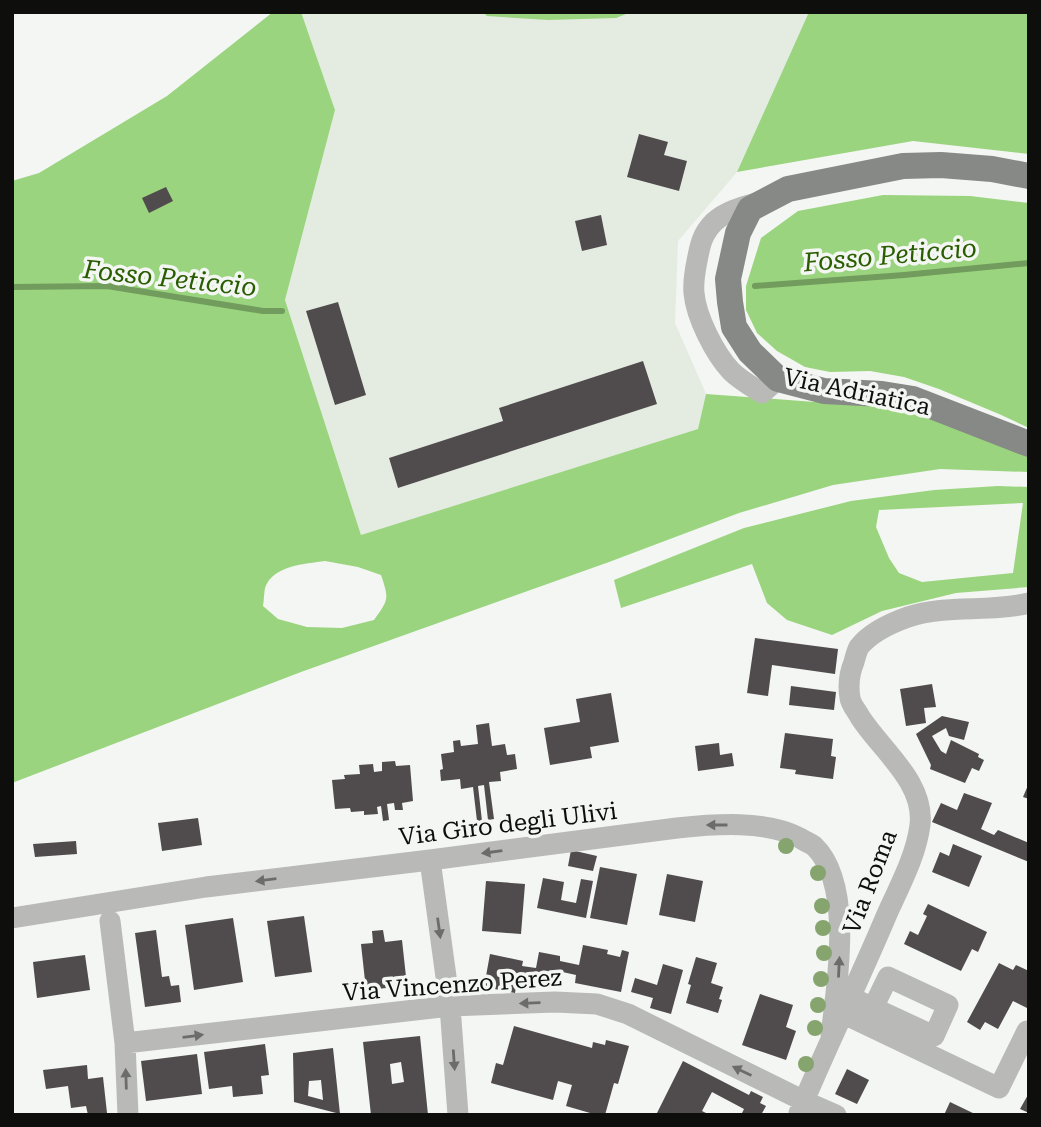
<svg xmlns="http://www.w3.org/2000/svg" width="1041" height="1127" viewBox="0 0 1041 1127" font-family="'Roboto Serif',serif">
<rect width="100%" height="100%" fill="#f3f6f2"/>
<path fill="#e4ebe1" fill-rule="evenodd" d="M301,12H809L737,172L678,241L675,323L706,394L698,429L361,535L285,300L335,110ZM639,134L667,142L664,155L687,161L678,191L627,177ZM601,216L607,245L582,250L576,221ZM338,302L366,395L335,404L306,311ZM643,361L656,404L398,488L389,458L503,421L499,408Z"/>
<path fill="#9ad47e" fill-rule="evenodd" d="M273,12H301L335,110L285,300L361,535L698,429L706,394L815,402L893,403L1029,452V472L940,469L833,485L739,513L609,562L301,672L12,783V181L39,173L167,96ZM325,561L358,567L381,575C389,599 389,599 374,620L342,628L307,627L278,619L263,606C264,600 264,593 265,588C273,565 305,564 325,561Z
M483,12H631L616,18L548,20L487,16Z
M809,12H1029V154L913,141L737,172Z
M883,195L970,196L1029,203V428L999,414L939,389L904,377L870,371L830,372L805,367L777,351L757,333L746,310V286L761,238L798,211Z
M998,486L1029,487V587L956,593L882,611L832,635L787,620L767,603L752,564L621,608L614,580L744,528L851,501L934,490ZM1023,503L1013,573L922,582L899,573L889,558L876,527L879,510Z"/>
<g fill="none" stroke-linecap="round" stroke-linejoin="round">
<path stroke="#729b5e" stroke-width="6" d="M755,286L904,275L1029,263
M12,287L107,286L263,311H282"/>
</g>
<path fill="#504b4d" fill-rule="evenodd" d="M639,134L668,142L664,155L687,161L679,191L627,177Z
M166,187L173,201L149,213L142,198Z
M601,215L607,245L582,251L575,221Z
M338,302L366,395L335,405L306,311Z
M643,361L657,404L398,488L389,458L503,421L499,408Z
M755,638L838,649L835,674L772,665L768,696L747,693Z
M932,684L936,707L924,708L926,723L906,726L900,689Z
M791,686L836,692L834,710L789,705Z
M611,693L619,742L590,747L592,758L550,765L544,728L580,722L576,699Z
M942,716L969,722L964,740L949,736L946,728L932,736L941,751L946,754L951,740L979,754L978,757L984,760L979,771L972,768L965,783L930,769L931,765L916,734Z
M489,723L492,746L505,744L507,755L515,754L517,769L500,772L501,781L489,782L494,819L488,820L484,785L478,786L482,821H477L473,787L461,789L460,779L441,781L440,770L443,769L441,754L454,752L453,741L460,740L461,746L478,744L476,725Z
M785,733L833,739L831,756L836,757L833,779L795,774L796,770L780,768Z
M719,743L720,755L732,753L734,766L698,771L695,746Z
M395,761L396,766L410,765L413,801L402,803L403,810H395L394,803L387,804L389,820L383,821L381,806L377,807L378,814L364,815V811L351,812L350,808L335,809L332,780L345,779L344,775L360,774L359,765L373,764L374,772L382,771V762Z
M1029,783V799L1023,797Z
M964,793L992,803L981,829L994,835L998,830L1029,843V862L932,822L941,803L957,810Z
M198,818L202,845L162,851L158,823Z
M76,841L77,854L35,857L33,844Z
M953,844L982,856L969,887L932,872L940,852L949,856Z
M571,850L597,856L593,871L568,866Z
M600,867L637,874L627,925L590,918Z
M667,874L703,881L695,922L659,915Z
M543,878L564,882L561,900L576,903L581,879L593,881L586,918L537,908Z
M486,881L525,884L521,934L482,931Z
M928,904L987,932L978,952L972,949L961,971L904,944L910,931L918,935L927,916L923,914Z
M304,916L312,972L275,977L267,921Z
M233,918L243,982L194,990L185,925Z
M156,930L162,977L169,976L171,986L179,985L181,1002L145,1007L135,933Z
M383,930L385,942L402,940L407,986L366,990L361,944L373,943L372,931Z
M583,945L608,950L607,954L620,957L622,950L629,952L621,992L575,983L576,975L558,971L554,989L517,982L515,993L484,987L490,954L523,961L522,966L536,968L539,952L560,956V961L579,965Z
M85,955L90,990L37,998L33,962Z
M696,957L717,963L711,983L723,987L719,999L722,1000L718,1013L686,1003L691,985L688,984Z
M999,963L1013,970L1016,965L1029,971V1009L1013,1001L998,1029L985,1022L980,1030L967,1022Z
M663,964L683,970L671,1014L650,1008L653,998L631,992L635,978L657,985Z
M760,994L793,1005L786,1027L796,1031L786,1060L742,1045Z
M514,1026L592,1048L593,1042L605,1045L606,1040L629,1046L618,1084L614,1083L605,1115H597L566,1106L572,1085L558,1081L553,1100L491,1083L496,1063L503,1065Z
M420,1036L428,1115H371L363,1042ZM401,1062L404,1082L392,1084L390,1064Z
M265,1044L269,1075L261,1076L263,1094L233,1097L232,1086L209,1089L204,1052Z
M333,1048L340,1114L294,1102L293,1053ZM321,1080L323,1100L308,1096L309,1081Z
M197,1054L202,1094L146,1101L141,1061Z
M683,1061L749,1095L751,1091L763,1097L760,1103L766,1106L761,1115H741L744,1109L712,1092L702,1111L710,1115H656Z
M87,1065L88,1079L103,1077L107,1113L88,1115L86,1106L71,1108L68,1086L46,1089L43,1070Z
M847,1069L869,1080L857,1104L835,1094Z
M1029,1093V1113L1020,1109Z
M950,1102L977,1115H944Z"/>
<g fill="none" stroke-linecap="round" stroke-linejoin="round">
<path stroke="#b9bab8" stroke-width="21" d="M763,201C746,206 727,210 714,222C702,234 700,245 697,261C695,271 693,283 694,293C696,317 715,354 731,371C740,380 751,386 762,393L778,379
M430,860L450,1006L458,1115
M12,918L206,887L430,860L677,828C715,824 766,820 800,838C804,841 810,843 814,846C854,884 837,985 831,1035
M110,921L125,1043L128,1115
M850,997L934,1036L948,1005L888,977L873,1008
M842,1013L999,1088L1027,1031
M125,1043L450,1006L555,1002L597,1004L628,1014L804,1101L836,1115
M799,1113C827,1045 859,981 887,914C900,885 916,856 920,825C925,782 881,750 860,717C857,711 851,705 850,698C848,686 849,674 854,662C855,658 857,651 859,647C871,632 891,623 908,617C947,604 989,613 1029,603"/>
<path stroke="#868985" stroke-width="26" d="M1029,176L992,169L941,165L903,166L788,189L750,209L738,233L728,279L730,302L734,327L750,352L778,379L824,391L882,394L913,399L1029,444"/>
</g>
<g fill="#86a46e">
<circle cx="786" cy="846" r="8"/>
<circle cx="818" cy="873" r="8"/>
<circle cx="822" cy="906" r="8"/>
<circle cx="823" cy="928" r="8"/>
<circle cx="824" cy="953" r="8"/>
<circle cx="821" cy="979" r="8"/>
<circle cx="818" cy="1005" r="8"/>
<circle cx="815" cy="1028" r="8"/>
<circle cx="806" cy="1064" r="8"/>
</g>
<defs><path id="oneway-solid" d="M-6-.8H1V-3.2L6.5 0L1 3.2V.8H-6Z" transform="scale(1.75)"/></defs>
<g fill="#6c6d6b">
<use href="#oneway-solid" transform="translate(717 825) rotate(-180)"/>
<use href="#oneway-solid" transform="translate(492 852) rotate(172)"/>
<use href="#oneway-solid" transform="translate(266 880) rotate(173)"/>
<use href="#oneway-solid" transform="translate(439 928) rotate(82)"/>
<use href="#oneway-solid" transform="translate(839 967) rotate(-87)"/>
<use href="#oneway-solid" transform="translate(530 1003) rotate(178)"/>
<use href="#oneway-solid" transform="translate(193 1036) rotate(-7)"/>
<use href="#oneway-solid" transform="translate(454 1060) rotate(86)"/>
<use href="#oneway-solid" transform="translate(742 1071) rotate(-154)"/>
<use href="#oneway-solid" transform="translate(126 1079) rotate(-92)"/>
</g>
<g text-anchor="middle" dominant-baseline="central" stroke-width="7" stroke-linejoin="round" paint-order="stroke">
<g font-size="24" fill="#0e0f0d" stroke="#f3f6f2">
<text transform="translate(857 392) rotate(12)">Via Adriatica</text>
<text transform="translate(508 824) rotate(-7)">Via Giro degli Ulivi</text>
<text transform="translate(870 882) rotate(-69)">Via Roma</text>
<text transform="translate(452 985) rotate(-4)">Via Vincenzo Perez</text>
</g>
<g font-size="26" font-style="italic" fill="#295d00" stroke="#f3f6f2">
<text transform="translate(890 255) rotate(-5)">Fosso Peticcio</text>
<text transform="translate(170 278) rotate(6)">Fosso Peticcio</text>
</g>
</g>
<rect width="1041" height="1127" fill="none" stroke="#0e0f0d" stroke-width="28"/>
</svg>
